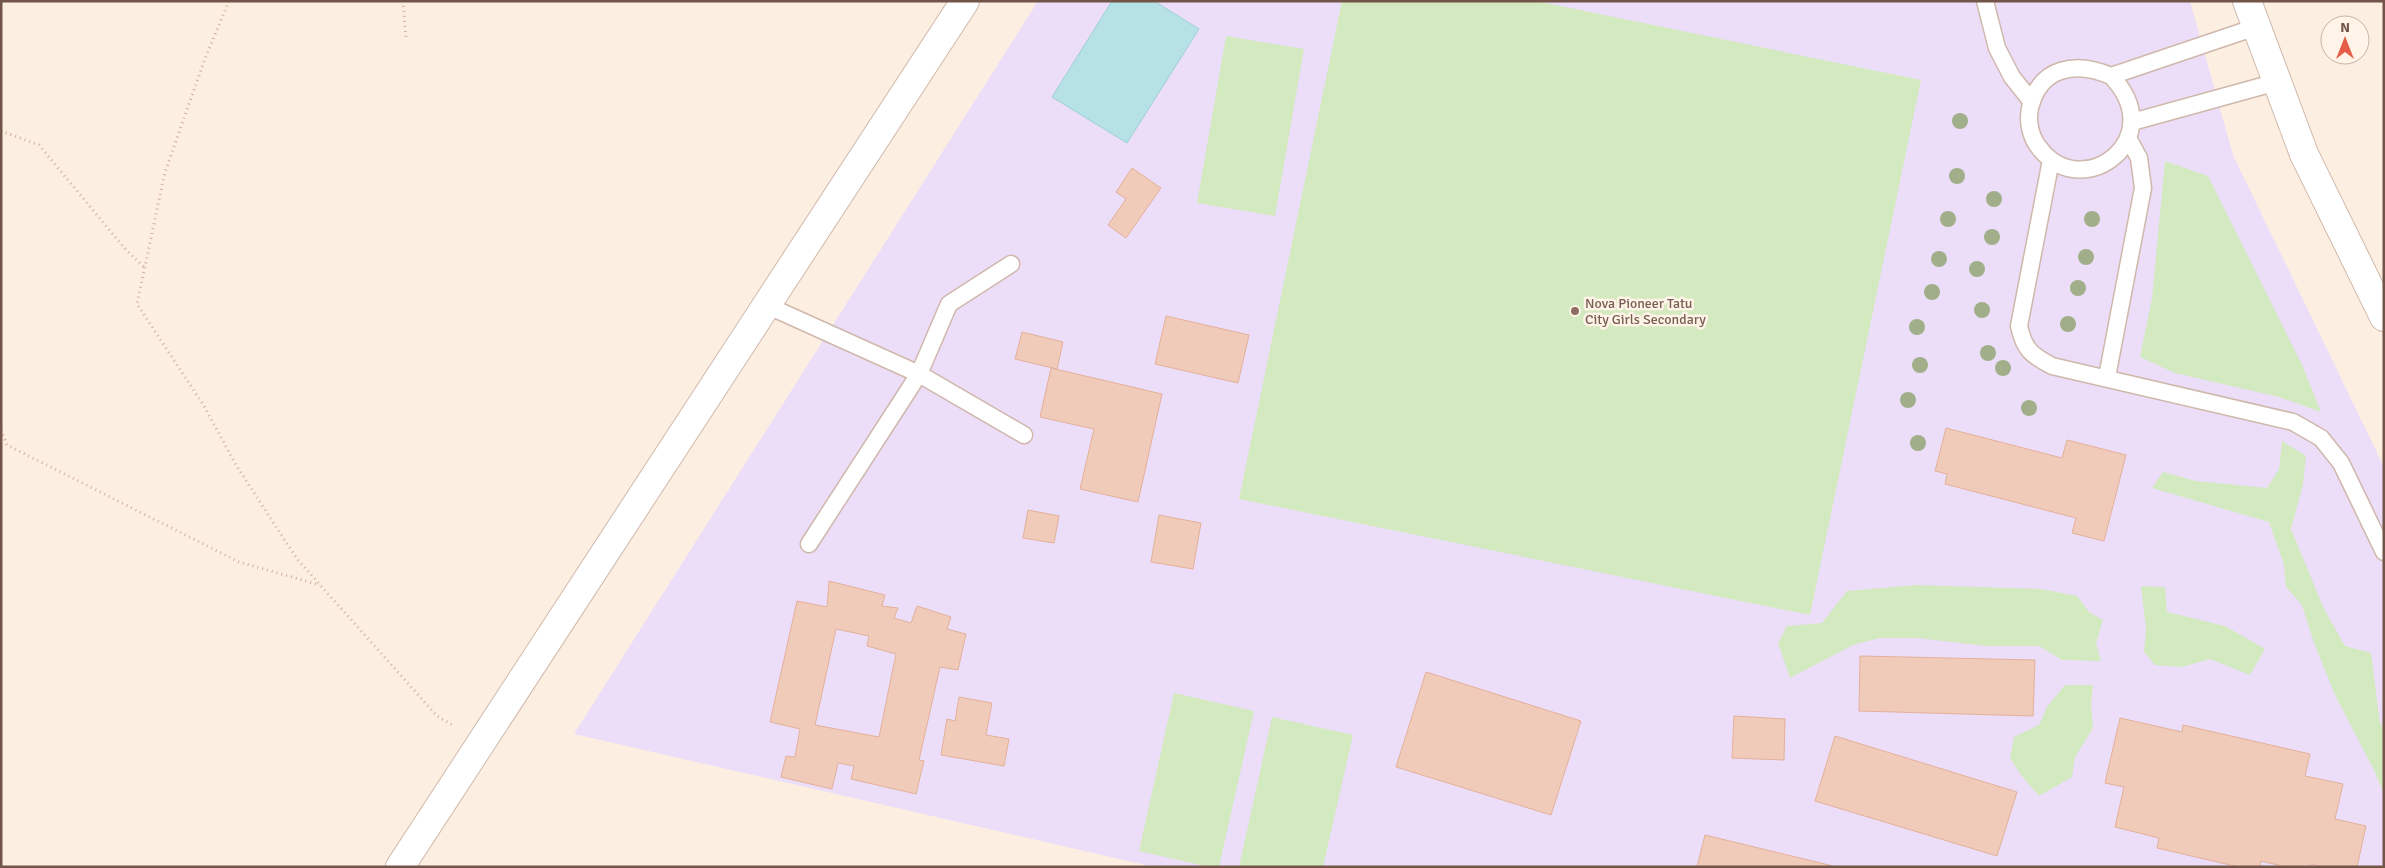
<svg xmlns="http://www.w3.org/2000/svg" width="2385" height="868" viewBox="0 0 2385 868" font-family="Signika,sans-serif">
<rect width="100%" height="100%" fill="#fcefe1"/>
<path fill="#ecdef8" d="M1038,1H2190L2233,155L2384,467V867H1154L574,734Z"/>
<path fill="#d3e9c0" d="M1342,1H1536L1921,80L1810,615L1239,499Z
M1226,36L1304,49L1275,216L1197,203Z
M2165,161L2208,176L2303,367L2321,412L2279,397L2175,373L2140,357L2152,298Z
M2282,441L2306,456L2303,484L2291,529L2324,609L2345,646L2371,653L2380,724L2384,727V794L2374,770L2335,695L2313,640L2302,605L2286,587L2284,565L2269,522L2152,488L2163,472L2196,481L2267,488L2279,469Z
M1917,585L2041,589L2077,596L2089,612L2103,620L2096,643L2101,661L2062,660L2039,646H1986L1918,638H1880L1853,645L1790,678L1778,643L1787,626L1822,623L1847,591Z
M2141,586L2165,587L2167,612L2225,626L2265,649L2250,675L2210,659L2182,667L2155,665L2144,652L2146,630Z
M2065,685H2093L2091,704L2093,728L2075,757L2072,777L2039,796L2021,775L2010,758L2014,737L2039,725L2047,707Z
M1174,693L1254,711L1219,867H1209L1139,851Z
M1272,717L1353,735L1323,867H1239Z"/>
<path fill="#b6e1e5" stroke="#9cd1d6" d="M1112,1H1154L1199,29L1127,143L1052,97Z"/>
<path fill="#f1cbb9" stroke="#e3b09a" fill-rule="evenodd" d="M1132,168L1161,188L1126,238L1108,225L1126,199L1116,192Z
M1166,316L1249,335L1238,383L1155,364Z
M1022,332L1063,342L1057,369L1015,359Z
M1051,368L1162,394L1138,502L1080,489L1094,429L1040,417Z
M1946,428L2062,458L2067,440L2126,455L2104,541L2072,533L2076,518L1945,484L1947,474L1935,471Z
M1028,510L1059,516L1054,543L1023,538Z
M1159,515L1201,523L1193,569L1151,562Z
M829,581L885,595L882,606L898,608L894,618L911,623L917,606L951,617L947,629L966,634L958,670L940,667L919,760L924,761L916,794L851,779L854,766L838,763L832,789L781,777L786,756L795,757L800,729L770,722L797,601L827,607ZM836,629L869,636L867,646L896,654L879,737L815,725Z
M1860,656L2035,660L2033,716L1859,711Z
M1426,672L1581,721L1551,815L1396,767Z
M959,697L992,703L986,735L1009,739L1004,766L941,755L947,719L955,721Z
M1734,716L1785,719L1784,760L1732,758Z
M2120,718L2182,732L2183,725L2310,754L2305,776L2343,784L2335,819L2366,826L2357,867H2322L2311,864L2310,867H2286L2261,861L2260,867H2239L2157,848L2159,838L2115,827L2124,787L2105,783Z
M1835,736L2017,792L1997,856L1815,801Z
M1705,835L1837,867H1697Z"/>
<g fill="none" stroke-linecap="round" stroke-linejoin="round">
<g stroke="#cfb8ab" stroke-width="19">
<path id="service" d="M1985,1L1997,48L2012,77L2032,102
M2111,76C2171,138 2084,203 2041,150C2031,139 2027,123 2030,108C2040,66 2077,61 2111,76L2256,27
M2132,122L2277,82
M2051,160L2019,326C2024,349 2031,355 2052,366L2293,422L2321,438L2341,463L2384,552
M766,305L919,374L1024,435
M2107,377L2143,188L2139,158L2128,138
M809,544L919,374L949,304L1011,264"/>
</g>
<g stroke="#cfb8ab" stroke-width="30">
<path id="minor" d="M2247,1L2304,154L2384,317
M400,867L965,1"/>
</g>
<path stroke="#d5ae9d" stroke-width="3" stroke-dasharray="1 4" stroke-linecap="butt" d="M229,1L206,56L165,172L137,304L204,406L236,465L297,559L437,716L454,726
M403,1L406,38
M1,131L39,145L126,250L144,267
M1,430L7,445L239,562L320,585"/>
<use href="#service" stroke="#fff" stroke-width="16"/>
<use href="#minor" stroke="#fff" stroke-width="28"/>
</g>
<g fill="#a0ae89">
<circle cx="1960" cy="121" r="8"/>
<circle cx="1957" cy="176" r="8"/>
<circle cx="1994" cy="199" r="8"/>
<circle cx="1948" cy="219" r="8"/>
<circle cx="2092" cy="219" r="8"/>
<circle cx="1992" cy="237" r="8"/>
<circle cx="2086" cy="257" r="8"/>
<circle cx="1939" cy="259" r="8"/>
<circle cx="1977" cy="269" r="8"/>
<circle cx="2078" cy="288" r="8"/>
<circle cx="1932" cy="292" r="8"/>
<circle cx="1982" cy="310" r="8"/>
<circle cx="2068" cy="324" r="8"/>
<circle cx="1917" cy="327" r="8"/>
<circle cx="1988" cy="353" r="8"/>
<circle cx="1920" cy="365" r="8"/>
<circle cx="2003" cy="368" r="8"/>
<circle cx="1908" cy="400" r="8"/>
<circle cx="2029" cy="408" r="8"/>
<circle cx="1918" cy="443" r="8"/>
</g>
<circle fill="#8d6e63" stroke="#fff4e7" stroke-width="2" cx="1575" cy="311" r="5"/>
<g text-anchor="middle" dominant-baseline="central" stroke-width="5" stroke-linejoin="round" paint-order="stroke">
<g font-size="14" fill="#785e54" stroke="#fff4e7" text-anchor="start">
<text x="1585" y="303">Nova Pioneer Tatu<tspan x="1585" dy="16">City Girls Secondary</tspan></text>
</g>
</g>
<rect width="2385" height="868" fill="none" stroke="#725448" stroke-width="5"/>
<g transform="translate(2345 40)"><circle r="24" fill="#fff4e7" stroke="#c7b4a7"/>
<path d="M0-4L9 19L0 12L-9 19Z" fill="#e55e47"/>
<text y="-8" font-size="14" font-weight="bold" text-anchor="middle" fill="#725448">N</text>
</g>
</svg>
